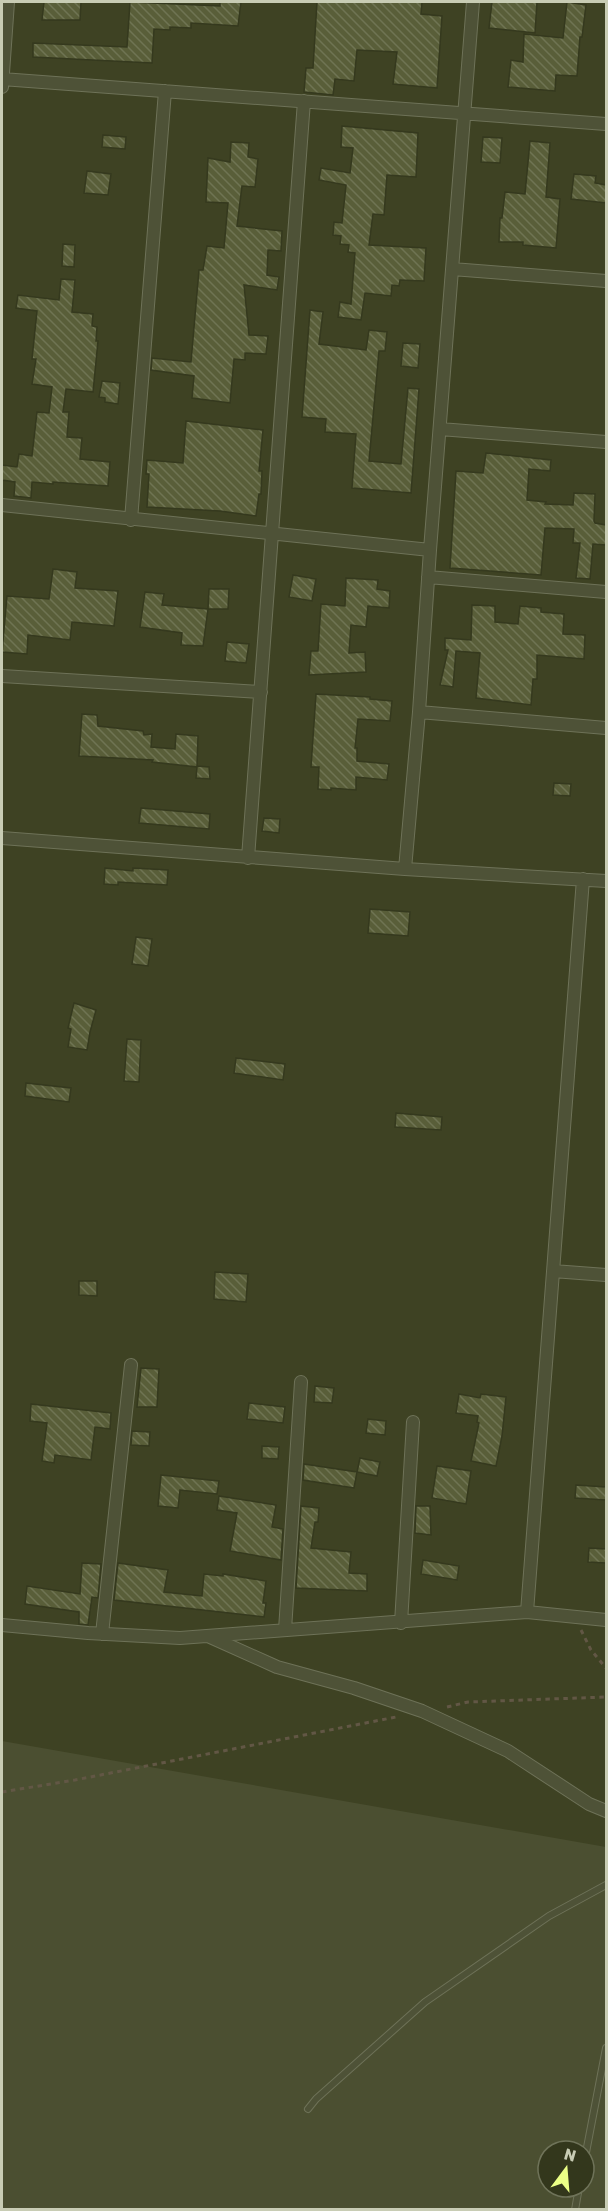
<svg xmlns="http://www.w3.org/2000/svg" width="608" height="2211" viewBox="0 0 608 2211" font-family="Rubik,sans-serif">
<defs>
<pattern id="building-back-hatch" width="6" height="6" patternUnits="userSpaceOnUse" patternTransform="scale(1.5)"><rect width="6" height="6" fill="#595e39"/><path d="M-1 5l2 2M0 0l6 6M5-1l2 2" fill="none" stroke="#6f7453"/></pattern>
</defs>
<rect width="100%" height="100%" fill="#3e4223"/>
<path fill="#4b4f31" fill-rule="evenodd" d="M2,1741L606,1847V2209H2ZM548,2151H584V2187H548Z"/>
<path fill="url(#building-back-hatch)" stroke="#35391e" stroke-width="1.5" d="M44,2H81L80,20H42Z
M130,2L220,6V2H241L238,26L191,23V28L170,27V30L154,29L152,63L33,57V43L127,47Z
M317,2H422L421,14L442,16L437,88L393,84L397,52L357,50L354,81L335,79L333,95L304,92L306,68H313Z
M492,2H537L535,33L489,28Z
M567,2L586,5L582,37H580L577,76L556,75L555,91L508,87L511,60L523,62L524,34L563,38Z
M342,126L418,133L416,177L387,175L384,215L373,214L369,245L426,248L424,281L400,280L399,286L392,285L391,296L365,293L361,320L338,317L340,302L351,304L355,253L348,252L349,245L340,244L341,236L333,235L334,222L342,223L346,185L319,180L321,168L350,173L353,148L341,147Z
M103,135L126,137L125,149L102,147Z
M483,137L502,138L500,163L481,162Z
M530,141L550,143L546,197L560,199L556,248L523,245V242H499L500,218H502L505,192L525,194Z
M231,142L249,143L248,157L258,159L255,187L242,186L237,226L282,231L281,251L268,250L267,275L279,277L277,290L244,285L249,335L268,336L266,354L245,353V360L234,359L230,403L192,398L194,376L151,370L152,358L191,362L199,270H203L207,246L224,248L228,203L206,202L208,158L230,162Z
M87,171L111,174L108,195L84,193Z
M574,174L596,176L595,183L606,185V203L571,199Z
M63,244L75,245L74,267L62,266Z
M61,279L75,280L72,312L93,314L92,326L97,327L96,341H98L93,392L66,389L63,412H69L67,437L82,438L80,459L110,462L108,486L53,482V484L32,482L31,498L14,496L15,482L2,480V465L17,467L19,454L32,456L37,412L49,413L52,387L32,384L36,359H32L37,311L16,308L18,295L59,300Z
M310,310L323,312L319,344L366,350L369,330L387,332L385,351H379L369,461L401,464L408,388L419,389L411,493L352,488L356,434L325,432L326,419L302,417Z
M403,343L420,344L418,368L401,366Z
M102,381L120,383L118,404L105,402V398L99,397Z
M186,421L263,430L259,471H262L261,494H259L256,516L220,511L147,507L149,474H146L147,460L183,463Z
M486,453L551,460L550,471L529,469L527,500L546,502L545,504L573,505L574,493L595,494L594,521L595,523L606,525V545L593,544L590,579L576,578L580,543H573L574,529L545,528L541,575L450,568L456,471L483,473Z
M53,569L77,572L75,588L118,591L114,626L72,622L70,640L28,635L27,654L2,652L7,596L49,599Z
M293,575L316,579L312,601L289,597Z
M346,578L378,580L377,589L390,591L389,608L368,606L366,627L351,625L349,653L365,652L366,672L309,675L311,651H318L321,604L345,606Z
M209,589H229L228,609H208Z
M145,592L164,594L162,605L208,609L203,646L181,645L182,633L140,627Z
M472,605L495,606V622L518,624L520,606L541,608V612L564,614L563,634L585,635L584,659L537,655V679H533L531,705L476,698L480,653L456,651L453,687L440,685L448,650H445V638L471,640Z
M227,642L249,644L246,663L225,661Z
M316,694L370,697V699L392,701L390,721L358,719L355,748H357V761L389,764L387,780L356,777V790L331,788V790L318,789L319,767H311Z
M82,714L97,715L98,726L143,731L144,735L152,734L151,747L175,749L176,734L198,736L197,766L209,767L210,779L196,778L197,767L152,762L153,760L79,756Z
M554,783L571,784L570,796L553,795Z
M141,808L210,814L209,829L139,823Z
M264,818L280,819L279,833L262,831Z
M105,868L133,871V868L168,870L167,885L118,882V885L104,884Z
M370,909L410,912L408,936L368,933Z
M136,937L152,939L148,966L132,964Z
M74,1003L96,1010L90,1032L87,1050L68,1047L71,1029L68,1028Z
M127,1039L141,1040L139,1082L124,1081Z
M236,1058L285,1064L283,1080L234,1073Z
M26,1083L71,1088L69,1102L25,1096Z
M396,1113L442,1117L441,1130L395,1127Z
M215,1272L248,1274L246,1302L214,1299Z
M79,1281H97V1296L79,1295Z
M141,1368L159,1369L157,1407H137Z
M315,1386L334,1388L332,1403L314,1402Z
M459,1394L480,1398L481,1394L506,1397L502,1436L496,1466L471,1461L479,1423L477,1422L478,1416L456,1413Z
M249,1403L285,1407L283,1423L247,1419Z
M31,1404L111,1413L110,1429L95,1427L91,1460L55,1455L54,1463L42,1461L47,1423L30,1421Z
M368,1419L386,1421L385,1435L366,1433Z
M132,1431L150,1432L149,1446L131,1445Z
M262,1446L279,1447L278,1459L262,1458Z
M360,1458L380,1462L377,1476L357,1472Z
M304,1464L357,1472L354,1488L303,1480Z
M437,1466L471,1471L466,1504L432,1498Z
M161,1475L219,1481L217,1494L180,1490L178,1508L158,1506Z
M576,1485L606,1487V1500L575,1498Z
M219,1496L276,1505L272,1527L283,1529L281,1560L230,1551L237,1513L217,1510Z
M301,1506L319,1508L318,1522H315L311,1548L351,1552L349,1573L367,1574V1591L296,1588Z
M416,1506H430L431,1535L415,1533Z
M589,1548L606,1549V1563L588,1562Z
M423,1560L459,1566L457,1580L421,1574Z
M82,1563L101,1564L98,1598L92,1597L88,1625L79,1624V1612L25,1604L27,1586L80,1594Z
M118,1563L168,1570L164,1592L202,1596L204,1574L223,1576V1574L266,1581L263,1603H266L264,1617L114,1600Z"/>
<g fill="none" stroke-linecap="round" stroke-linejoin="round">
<g stroke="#6e7258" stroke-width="8">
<path id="service" d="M308,2109L316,2099L425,2002L549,1916L606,1885
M584,2163L606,2048
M575,2210L579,2187"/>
</g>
<g stroke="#6e7258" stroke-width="14">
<path id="minor" d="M2,79L606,124
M2,87L8,2
M452,269L606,281
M440,429L606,442
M2,505L430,550
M131,520L165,91
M428,577L606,592
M2,676L261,692
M419,712L606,728
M2,838L405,869L606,881
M248,858L304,101
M405,869L419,712L430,550L473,2
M553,1271L606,1275
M527,1612L583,879
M401,1623L413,1422
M2,1625L88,1633L180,1638L527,1612L606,1620
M285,1630L301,1382
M102,1634L131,1365
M208,1636L277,1667L354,1688L422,1711L508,1751L589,1804L606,1811"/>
</g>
<path stroke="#625745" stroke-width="3" stroke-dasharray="4.5 4.5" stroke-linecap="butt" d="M581,1630L591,1650L606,1668
M447,1707L468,1702L606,1697
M2,1792L75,1780L396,1717"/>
<use href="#service" stroke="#4e5237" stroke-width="6"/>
<use href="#minor" stroke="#4e5237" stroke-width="12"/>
</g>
<rect width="608" height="2211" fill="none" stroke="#c8ccb4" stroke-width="6"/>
<g transform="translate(566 2169) rotate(16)"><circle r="28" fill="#33371c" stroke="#6f7359" stroke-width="1.5"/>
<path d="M0-4.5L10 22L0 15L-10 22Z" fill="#ebff86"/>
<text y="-9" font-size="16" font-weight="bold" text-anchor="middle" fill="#c8ccb4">N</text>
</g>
</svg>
